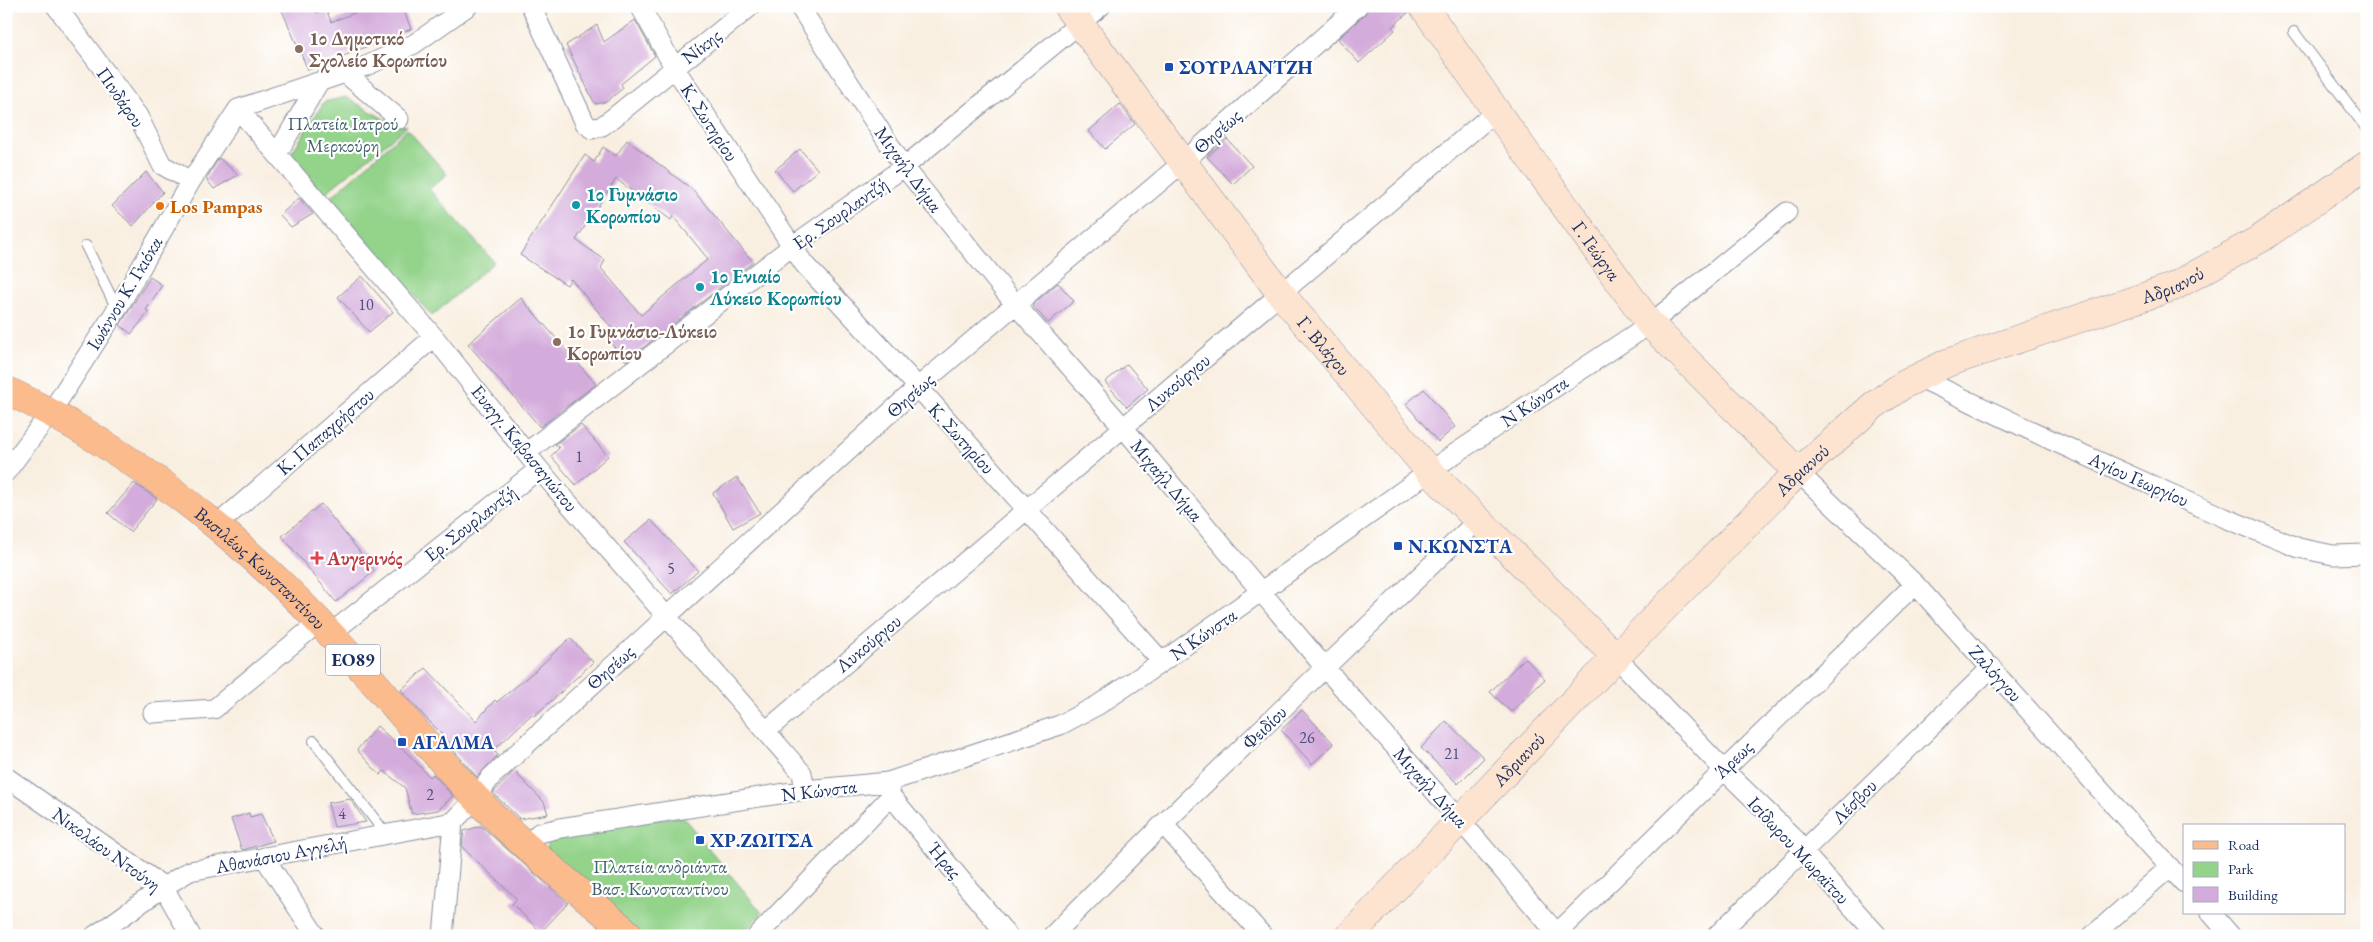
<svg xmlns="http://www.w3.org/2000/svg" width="2373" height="942" viewBox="0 0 2373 942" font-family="'EB Garamond',serif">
	<rect width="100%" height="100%" fill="#fff"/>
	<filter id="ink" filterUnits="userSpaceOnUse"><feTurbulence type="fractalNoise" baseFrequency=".02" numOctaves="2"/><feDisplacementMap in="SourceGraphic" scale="10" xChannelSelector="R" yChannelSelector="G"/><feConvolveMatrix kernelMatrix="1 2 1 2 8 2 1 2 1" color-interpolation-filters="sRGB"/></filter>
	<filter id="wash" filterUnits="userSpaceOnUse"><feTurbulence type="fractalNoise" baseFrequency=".0096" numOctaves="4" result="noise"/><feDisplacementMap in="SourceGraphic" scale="20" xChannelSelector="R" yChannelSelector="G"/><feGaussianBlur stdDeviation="1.12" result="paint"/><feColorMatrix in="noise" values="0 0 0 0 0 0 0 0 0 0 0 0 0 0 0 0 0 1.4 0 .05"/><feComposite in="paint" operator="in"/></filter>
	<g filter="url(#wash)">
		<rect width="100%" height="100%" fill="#f9efe1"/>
		<path fill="#93d38a" stroke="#578174" d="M346 97 394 125 407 126 323 195 289 157 324 102Z
			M407 129 447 174 429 189 494 262 432 316 329 199Z
			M682 816 762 913 740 936H641L548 855 546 842 558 834Z"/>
		<g id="blocks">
			<path fill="#d4acdc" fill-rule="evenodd" d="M280 6H313L316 13 326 9 331 22 362 10 361 6H402L411 29 308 70Z
				M1369 6H1408L1409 12 1392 27 1395 30 1359 63 1338 39 1365 14Z
				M635 20 655 56 621 84 623 88 606 102 595 104 566 45 597 25 604 42Z
				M1120 104 1135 124 1105 149 1089 131Z
				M1227 139 1252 166 1233 184 1207 157Z
				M627 140 693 190 753 262 626 361 608 340 616 333 571 279 567 285 520 255 585 155 594 162 603 147 616 156ZM616 179 671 220 673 216 708 259 641 315 601 268 605 260 576 240Z
				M800 149 818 170 793 191 775 170Z
				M219 158 238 175 214 189 206 179Z
				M146 172 163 192 133 226 112 206Z
				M299 198 313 214 291 227 280 215Z
				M362 276 393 312 369 332 338 297Z
				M150 277 162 285 146 310 149 312 131 334 120 325Z
				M1058 283 1074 301 1048 323 1032 305Z
				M521 298 596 384 540 427 468 344Z
				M1127 364 1148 389 1127 407 1105 382Z
				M1424 389 1455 427 1438 442 1406 404Z
				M581 425 608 456 576 485 551 456 559 448 555 444Z
				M737 477 760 513 733 528 713 493Z
				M134 483 157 499 130 532 108 513Z
				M321 504 375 571 336 602 282 536Z
				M651 520 698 571 672 594 624 542Z
				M570 638 593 662 560 693 534 716 532 714 495 749 494 751 498 755 477 777 448 744 450 742 425 717 401 690 426 668 476 721 495 700 497 702 537 669Z
				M1525 658 1545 679 1511 712 1490 692Z
				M1302 710 1334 744 1312 764 1281 730Z
				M1446 721 1484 758 1458 784 1421 748Z
				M377 726 408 754 430 777 433 774 453 796 438 810 412 814 405 788 384 771 380 775 357 750Z
				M514 771 544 802 548 814 520 819 493 793Z
				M350 799 366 822 334 827 328 803Z
				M249 813 250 817 261 814 274 841 242 850 231 819Z
				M481 826 568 903 541 932 512 904 517 899 462 847 464 831Z"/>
		</g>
	</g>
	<g filter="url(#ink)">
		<use href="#blocks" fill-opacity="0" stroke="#8a8fa0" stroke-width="1"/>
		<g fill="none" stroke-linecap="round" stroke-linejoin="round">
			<g stroke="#8a8fa0" stroke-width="12">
				<path id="lane" d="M2294 32 2367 129
					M86 246 117 309
					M314 741 386 834"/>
			</g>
			<g stroke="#8a8fa0" stroke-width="21">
				<path id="street" d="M56 6 138 116 162 165 191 181
					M531 6 585 123 592 129 602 126 613 118 751 6
					M640 6 674 67 804 264 918 387 1162 662
					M799 6 904 167 1015 304 1123 427 1326 669 1460 820 1559 936
					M345 73 399 119
					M238 109 434 337 539 469 802 773 805 790
					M277 154 319 82
					M1918 377 2051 440 2225 518 2299 548 2333 555 2367 554
					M527 452 791 247 904 167 1101 6
					M6 472 51 412 117 309 191 181 238 109 366 66 414 44 468 6
					M1798 472 1915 584 2184 883
					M217 525 434 337
					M330 634 539 469
					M1616 657 1723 769 1795 839 1803 852 1878 936
					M153 713 214 709 319 622
					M767 730 1496 111
					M6 777 163 886 191 936
					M888 782 891 796 1008 936
					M1163 824 1263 936
					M526 845 539 833 560 828 805 790 888 782 1060 725 1098 705 1162 662 1450 457 1650 324 1787 212
					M264 857 316 936
					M2211 913 2231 936
					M94 936C126 915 156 890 190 871L453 822 476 798 491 777 918 387 1182 163 1358 6
					M443 936 453 822
					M757 936 891 796
					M1052 936 1163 824 1478 520
					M1554 936 1915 584
					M1716 936 1992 667
					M2092 936 2170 867"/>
			</g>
			<g stroke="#8a8fa0" stroke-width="29">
				<g id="secondary">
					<path id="s1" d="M1067 6 1281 294 1430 472 1616 657"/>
					<path id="s2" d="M1423 6 1496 111 1650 324 1798 472"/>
					<path id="s3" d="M1349 936 1616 657 1798 472 1874 405 1903 385 1947 363 2173 287 2260 239 2367 165"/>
				</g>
			</g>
			<g stroke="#8a8fa0" stroke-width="29">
				<g id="primary">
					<path id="s4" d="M6 390C125 447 230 528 321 624 374 679 421 740 474 796 522 847 579 890 631 936"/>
				</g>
			</g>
			<use href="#lane" stroke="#fff" stroke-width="10"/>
			<use href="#street" stroke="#fff" stroke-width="19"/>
			<use href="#secondary" stroke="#fde4d1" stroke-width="28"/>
			<use href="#primary" stroke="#fbbb8d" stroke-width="28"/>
		</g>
	</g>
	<g fill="#8d6e63" stroke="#fff" stroke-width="2">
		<circle cx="299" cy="49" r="5"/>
		<circle cx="557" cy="342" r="5"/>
	</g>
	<g fill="#1a4fb4" stroke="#fff" stroke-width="2">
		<rect x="1164" y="62" width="10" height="10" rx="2.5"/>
		<rect x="1393" y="541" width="10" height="10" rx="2.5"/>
		<rect x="397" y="737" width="10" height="10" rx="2.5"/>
		<rect x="695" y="835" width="10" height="10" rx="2.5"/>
	</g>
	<g fill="#0f9aa8" stroke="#fff" stroke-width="2">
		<circle cx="576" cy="205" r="5"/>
		<circle cx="700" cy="287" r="5"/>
	</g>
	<circle fill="#e8710a" stroke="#fff" stroke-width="2" cx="160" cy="206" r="5"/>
	<path fill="#e0444e" stroke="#fff" stroke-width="2" d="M314.5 550.5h5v5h5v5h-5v5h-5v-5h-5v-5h5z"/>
	<g text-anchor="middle" stroke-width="4.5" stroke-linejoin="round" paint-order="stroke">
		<g font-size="16" fill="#494e7e">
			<text x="366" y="310">10</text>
			<text x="579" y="462">1</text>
			<text x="671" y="574">5</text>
			<text x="1307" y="743">26</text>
			<text x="1452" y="759">21</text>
			<text x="430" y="800">2</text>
			<text x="342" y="819">4</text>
		</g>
		<rect fill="#fff" stroke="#5f6d8e" stroke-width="1" x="325.5" y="644.5" width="55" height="31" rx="4"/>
		<g font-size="18" font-weight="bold" fill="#1b2f5e">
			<text x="353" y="666">ΕΟ89</text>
		</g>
		<g font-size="19" font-weight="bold" fill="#785e54" stroke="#fff" text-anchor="start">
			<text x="309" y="45">1ο Δημοτικό<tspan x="309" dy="22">Σχολείο Κορωπίου</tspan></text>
			<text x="567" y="338">1ο Γυμνάσιο-Λύκειο<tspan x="567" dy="22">Κορωπίου</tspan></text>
		</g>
		<g font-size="19" fill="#1b2f5e" stroke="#fff">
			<text transform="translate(701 46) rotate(-38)" y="7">Νίκης</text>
			<text transform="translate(121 97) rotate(55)" y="7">Πινδάρου</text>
			<text transform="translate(710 122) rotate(57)" y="7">Κ. Σωτηρίου</text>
			<text transform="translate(1217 131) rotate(-42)" y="7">Θησέως</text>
			<text transform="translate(909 169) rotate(54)" y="7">Μιχαήλ Δήμα</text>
			<text transform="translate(840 213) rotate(-35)" y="7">Ερ. Σουρλαντζή</text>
			<text dy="7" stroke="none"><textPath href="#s2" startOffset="300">Γ. Γεώργα</textPath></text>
			<text dy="7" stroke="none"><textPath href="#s3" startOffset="1070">Αδριανού</textPath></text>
			<text transform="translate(124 293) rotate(-59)" y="7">Ιωάννου Κ. Γκιόκα</text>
			<text dy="7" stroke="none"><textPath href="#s1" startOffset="426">Γ. Βλάχου</textPath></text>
			<text transform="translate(1177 382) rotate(-40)" y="7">Λυκούργου</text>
			<text transform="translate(910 395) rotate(-42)" y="7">Θησέως</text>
			<text transform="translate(1534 401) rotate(-34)" y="7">Ν Κώνστα</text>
			<text transform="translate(325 431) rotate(-41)" y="7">Κ. Παπαχρήστου</text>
			<text transform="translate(962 438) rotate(48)" y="7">Κ. Σωτηρίου</text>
			<text transform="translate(525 448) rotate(51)" y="7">Ευαγγ. Καβασαγιώτου</text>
			<text dy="7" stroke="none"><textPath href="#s3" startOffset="650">Αδριανού</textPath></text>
			<text transform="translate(2139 479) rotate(24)" y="7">Αγίου Γεωργίου</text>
			<text transform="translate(1167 480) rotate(50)" y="7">Μιχαήλ Δήμα</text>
			<text transform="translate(470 523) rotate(-38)" y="7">Ερ. Σουρλαντζή</text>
			<text dy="7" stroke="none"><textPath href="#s4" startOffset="312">Βασιλέως Κωνσταντίνου</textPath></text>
			<text transform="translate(1203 634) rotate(-35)" y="7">Ν Κώνστα</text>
			<text transform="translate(868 643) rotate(-40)" y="7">Λυκούργου</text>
			<text transform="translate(610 667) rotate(-42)" y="7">Θησέως</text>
			<text transform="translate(1996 673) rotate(48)" y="7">Ζαλόγγου</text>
			<text transform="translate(1264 727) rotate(-44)" y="7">Φειδίου</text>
			<text dy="7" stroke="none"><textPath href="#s3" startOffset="245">Αδριανού</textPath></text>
			<text transform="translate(1733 759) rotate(-44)" y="7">Άρεως</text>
			<text transform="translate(1431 787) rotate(48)" y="7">Μιχαήλ Δήμα</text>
			<text transform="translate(819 790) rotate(-7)" y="7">Ν Κώνστα</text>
			<text transform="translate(1854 801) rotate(-45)" y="7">Λέσβου</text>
			<text transform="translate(107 849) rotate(36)" y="7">Νικολάου Ντούνη</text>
			<text transform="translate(1799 850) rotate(47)" y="7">Ισίδωρου Μωραϊτου</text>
			<text transform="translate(281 854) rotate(-11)" y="7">Αθανάσιου Αγγελή</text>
			<text transform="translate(945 860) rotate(50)" y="7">Ήρας</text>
		</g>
		<g font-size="19" font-weight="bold" fill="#164399" stroke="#fff" text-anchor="start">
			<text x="1179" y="74">ΣΟΥΡΛΑΝΤΖΗ</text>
			<text x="1408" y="553">Ν.ΚΩΝΣΤΑ</text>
			<text x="412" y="749">ΑΓΑΛΜΑ</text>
			<text x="710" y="847">ΧΡ.ΖΩΙΤΣΑ</text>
		</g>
		<g font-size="19" fill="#3f606b" stroke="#fff">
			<text x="343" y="130">Πλατεία Ιατρού<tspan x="343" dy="22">Μερκούρη</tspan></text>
			<text x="660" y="873">Πλατεία ανδριάντα<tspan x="660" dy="22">Βασ. Κωνσταντίνου</tspan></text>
		</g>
		<g font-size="19" font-weight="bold" fill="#0d838f" stroke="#fff" text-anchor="start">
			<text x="586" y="201">1ο Γυμνάσιο<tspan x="586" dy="22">Κορωπίου</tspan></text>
			<text x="710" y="283">1ο Ενιαίο<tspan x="710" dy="22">Λύκειο Κορωπίου</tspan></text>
		</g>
		<g font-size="19" font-weight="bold" fill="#c56008" stroke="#fff" text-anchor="start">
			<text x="170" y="213">Los Pampas</text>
		</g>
		<g font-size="19" font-weight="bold" fill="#be3a42" stroke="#fff" text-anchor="start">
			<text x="327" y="565">Αυγερινός</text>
		</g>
	</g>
	<rect width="2373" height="942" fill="none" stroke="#fff" stroke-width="25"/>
	<rect x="2183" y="824" width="162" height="90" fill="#ffffff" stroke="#a4acbf"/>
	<rect x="2193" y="841" width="25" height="8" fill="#fbbb8d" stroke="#a4acbf"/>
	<text x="2228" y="850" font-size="15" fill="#1b2f5e">Road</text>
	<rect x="2193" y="862" width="25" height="15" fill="#93d38a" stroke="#a4acbf"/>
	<text x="2228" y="874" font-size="15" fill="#1b2f5e">Park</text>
	<rect x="2193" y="887" width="25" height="15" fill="#d4acdc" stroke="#a4acbf"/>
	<text x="2228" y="900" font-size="15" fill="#1b2f5e">Building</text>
</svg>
